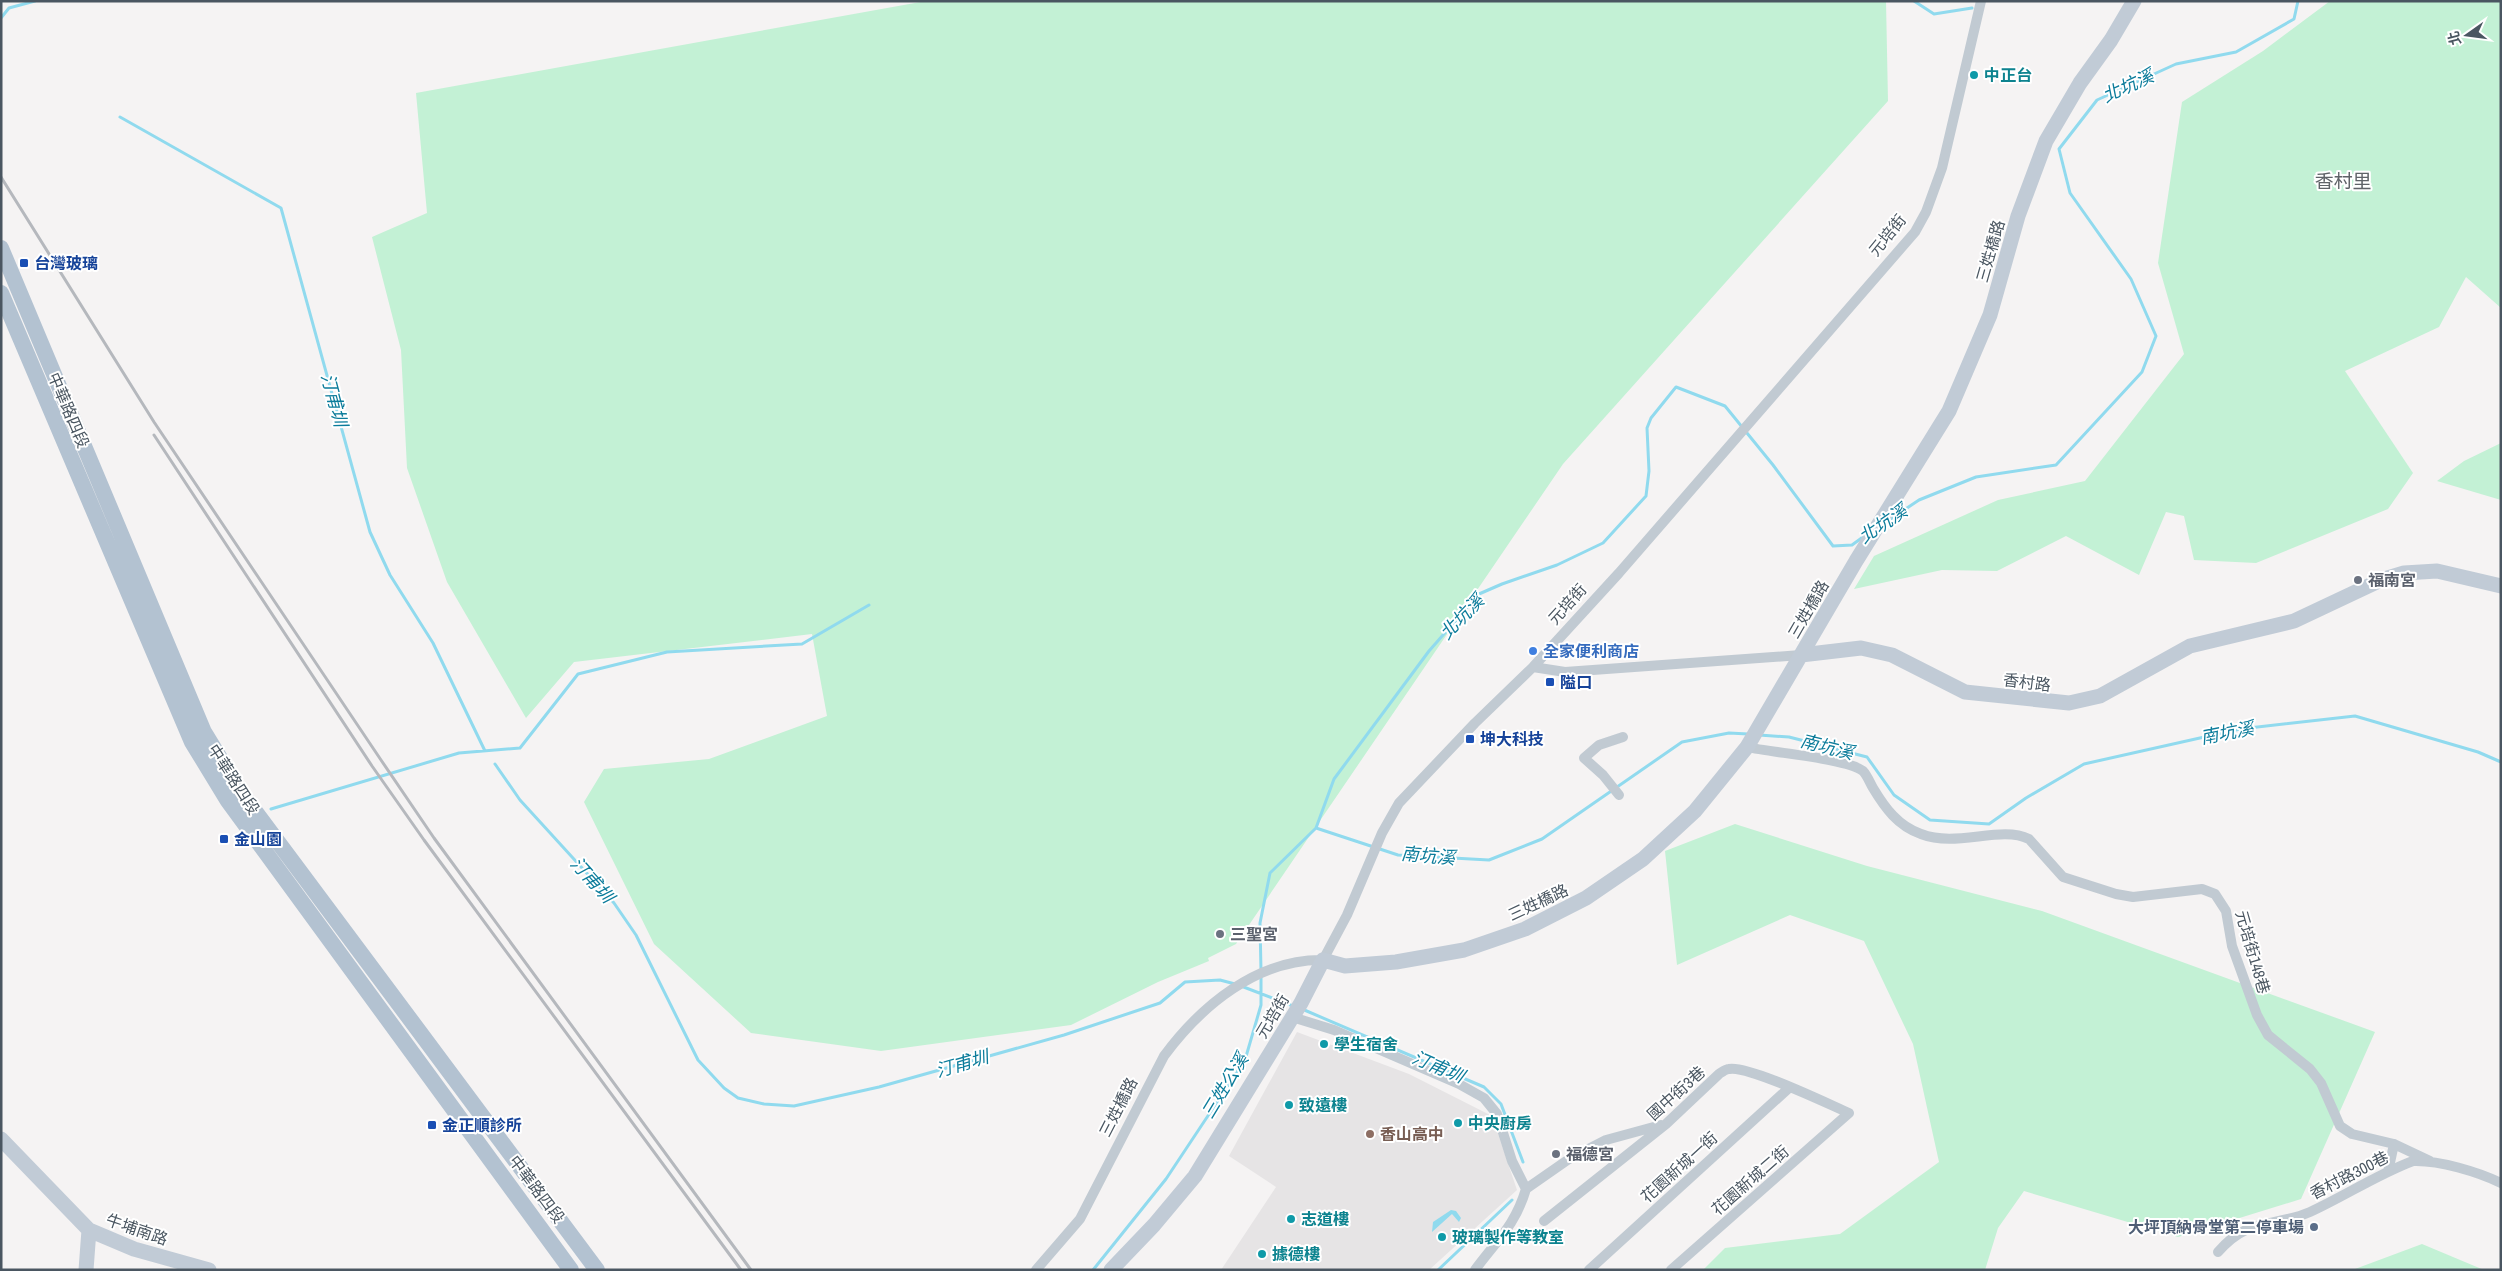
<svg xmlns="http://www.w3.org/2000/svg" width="2502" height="1271" viewBox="0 0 2502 1271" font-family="'Archivo Narrow','Noto Sans TC',sans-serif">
	<rect width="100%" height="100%" fill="#f5f3f3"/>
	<path fill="#e6e4e5" d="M1297 1032 1409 1074 1492 1116 1517 1190 1429 1270H1221L1276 1187 1229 1156Z"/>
	<path fill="#c3f1d5" d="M926 1H1886L1888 101 1563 464 1236 944 1208 958 1209 961 1158 982 1071 1025 881 1051 751 1033 654 944 584 802 604 769 709 759 827 716 812 634 574 662 526 718 447 582 407 468 401 350 372 237 427 213 416 93Z
		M2330 1H2501V308L2466 277 2439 327 2345 371 2413 473 2388 509 2256 563 2194 560 2184 516 2166 512 2139 575 2066 536 1997 571 1942 570 1854 589 1874 556 1998 500 2085 481 2184 354 2158 263 2182 102 2263 51Z
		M2501 443V500L2437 481 2464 461Z
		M1735 824 1867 866 2042 911 2375 1032 2301 1199 2178 1237 2024 1191 1998 1228 1985 1270H1703L1725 1248 1840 1234 1939 1162 1913 1044 1864 941 1790 915 1677 965 1665 851Z
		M2422 1244 2484 1270H2355V1269Z"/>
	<path fill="#90daee" d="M1451 1210 1456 1211 1461 1218 1459 1222 1452 1214 1432 1232 1433 1222Z"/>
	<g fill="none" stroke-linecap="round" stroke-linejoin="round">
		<path stroke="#90daee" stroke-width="3" d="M1914 1 1934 14 1972 8
			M1 18 9 8 35 1
			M120 117 281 208 370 532 390 575 433 643 485 751
			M1889 520 1919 500 1976 477 2056 465 2142 372 2156 336 2131 279 2070 193 2059 149 2097 100 2176 64 2236 52 2294 19 2298 1
			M1759 735 1789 737 1867 757 1894 795 1930 820 1989 824 2026 798 2084 764 2240 729 2355 716 2478 752 2501 762
			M495 764 520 800 614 903 636 935 698 1060 724 1088 738 1098 764 1104 794 1106 879 1087 1064 1035 1160 1003 1185 982 1220 980 1235 984
			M271 809 459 753 520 748 578 674 667 652 802 644 869 605
			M1316 828 1398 855 1489 860 1542 839 1682 742 1729 733 1748 734
			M1261 971 1260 923 1270 873 1316 828 1334 779 1429 651 1479 594 1502 584 1557 565 1603 543 1646 496 1649 471 1647 428 1651 418 1676 387 1725 406 1773 465 1833 546 1852 545 1863 537
			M1241 986 1293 1006
			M1302 1009 1484 1087 1501 1104 1523 1162
			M1093 1270 1166 1179 1245 1060 1261 1005V977
			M1438 1270 1512 1200"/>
		<path stroke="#c1cad2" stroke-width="10" d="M1533 667 1565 672 1801 655
			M1747 747C1772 753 1846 758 1863 771 1867 775 1870 783 1873 788 1885 808 1898 826 1921 834 1957 848 2000 825 2029 839L2063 877 2116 894 2133 897 2202 889 2215 894 2226 911 2232 946 2257 1015 2268 1035 2310 1069 2321 1083 2340 1126 2352 1134 2394 1144 2430 1161
			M1619 795 1603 775 1584 758 1599 745 1623 737
			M1292 1017 1334 1030 1459 1084 1484 1098 1497 1114 1512 1161 1526 1189C1515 1226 1497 1240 1475 1270
			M2388 1172 2394 1144
			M1526 1189 1569 1159 1606 1140 1661 1125
			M1544 1221 1666 1124 1719 1074C1722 1072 1726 1069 1729 1069 1748 1065 1828 1104 1849 1113L1671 1270
			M2218 1252C2249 1216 2273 1228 2310 1212 2345 1196 2378 1174 2413 1161 2439 1160 2478 1172 2501 1183
			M1036 1270 1080 1219 1164 1056C1201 1006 1257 959 1323 960L1347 915 1382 833 1399 803 1475 723 1533 667 1619 573 1915 232 1926 212 1942 168 1981 1
			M1589 1270 1790 1087"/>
		<path stroke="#c1cbd6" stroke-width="15" d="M1801 655 1861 648 1892 655 1965 692 2069 703 2100 696 2190 646 2294 621 2381 580 2404 573 2437 571 2501 586
			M1 1139 89 1230 134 1249 209 1270
			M86 1270 89 1230
			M1111 1270 1154 1225 1195 1176 1301 1003 1323 960 1345 966 1396 962 1464 950 1525 929 1586 898 1643 859 1695 811 1747 747 1856 561 1949 411 1990 315 2018 216 2046 141 2080 83 2111 40 2134 1"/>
		<path stroke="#b3c2d1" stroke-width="16" d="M1 248 204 732 240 791 597 1270
			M1 293 192 742 228 801 571 1270"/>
		<path stroke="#b5b8bd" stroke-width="3" d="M1 177 154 422 381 760 434 838 751 1270
			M154 435 372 766 424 840 741 1270"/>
	</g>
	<g fill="#0f9aa8" stroke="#fff" stroke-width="2">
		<circle cx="1974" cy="75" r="5"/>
		<circle cx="1324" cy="1044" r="5"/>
		<circle cx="1289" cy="1105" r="5"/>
		<circle cx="1458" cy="1123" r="5"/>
		<circle cx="1291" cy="1219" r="5"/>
		<circle cx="1442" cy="1237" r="5"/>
		<circle cx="1262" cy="1254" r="5"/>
	</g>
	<g fill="#1a4fb4" stroke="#fff" stroke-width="2">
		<rect x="19" y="258" width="10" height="10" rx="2.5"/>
		<rect x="1545" y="677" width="10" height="10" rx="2.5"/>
		<rect x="1465" y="734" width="10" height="10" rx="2.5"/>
		<rect x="219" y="834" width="10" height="10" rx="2.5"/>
		<rect x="427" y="1120" width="10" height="10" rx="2.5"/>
	</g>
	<g fill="#6b7280" stroke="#fff" stroke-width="2">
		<circle cx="2358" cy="580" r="5"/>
		<circle cx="1220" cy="934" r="5"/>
		<circle cx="1556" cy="1154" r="5"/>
	</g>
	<circle fill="#3f7fe0" stroke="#fff" stroke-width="2" cx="1533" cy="651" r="5"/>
	<circle fill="#8d6e63" stroke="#fff" stroke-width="2" cx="1370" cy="1134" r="5"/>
	<circle fill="#5c6f8a" stroke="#fff" stroke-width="2" cx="2314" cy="1227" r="5"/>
	<g text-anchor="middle" stroke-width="4" stroke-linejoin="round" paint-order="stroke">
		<g font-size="16" font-weight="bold" fill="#0d838f" stroke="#fff" text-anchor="start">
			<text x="1984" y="81">中正台</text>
			<text x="1334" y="1050">學生宿舍</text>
			<text x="1299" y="1111">致遠樓</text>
			<text x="1468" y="1129">中央廚房</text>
			<text x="1301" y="1225">志道樓</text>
			<text x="1452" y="1243">玻璃製作等教室</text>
			<text x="1272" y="1260">據德樓</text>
		</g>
		<g font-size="16" fill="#4a5661" stroke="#fff">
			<text transform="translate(1887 235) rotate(-51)" y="6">元培街</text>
			<text transform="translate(1990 251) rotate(-74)" y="6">三姓橋路</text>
			<text transform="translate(69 410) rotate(67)" y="6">中華路四段</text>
			<text transform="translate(1567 604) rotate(-48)" y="6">元培街</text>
			<text transform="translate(1808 609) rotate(-60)" y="6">三姓橋路</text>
			<text transform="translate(2027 682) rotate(7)" y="6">香村路</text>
			<text transform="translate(234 779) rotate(57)" y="6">中華路四段</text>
			<text transform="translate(1538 902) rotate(-25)" y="6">三姓橋路</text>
			<text transform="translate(2253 952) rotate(74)" y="6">元培街148巷</text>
			<text transform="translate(1272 1016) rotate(-59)" y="6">元培街</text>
			<text transform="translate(1676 1093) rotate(-42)" y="6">國中街3巷</text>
			<text transform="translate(1118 1107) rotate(-63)" y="6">三姓橋路</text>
			<text transform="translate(1679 1167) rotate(-42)" y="6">花園新城一街</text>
			<text transform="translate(2349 1175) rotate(-27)" y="6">香村路300巷</text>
			<text transform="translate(1750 1180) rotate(-41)" y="6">花園新城二街</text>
			<text transform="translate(537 1189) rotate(53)" y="6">中華路四段</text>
			<text transform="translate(137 1229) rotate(19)" y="6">牛埔南路</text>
		</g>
		<g font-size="16" font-weight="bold" fill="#164399" stroke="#fff" text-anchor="start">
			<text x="34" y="269">台灣玻璃</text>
			<text x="1560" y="688">隘口</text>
			<text x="1480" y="745">坤大科技</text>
			<text x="234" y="845">金山園</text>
			<text x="442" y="1131">金正順診所</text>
		</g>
		<g font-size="16" font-weight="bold" fill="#5b616d" stroke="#fff" text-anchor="start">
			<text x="2368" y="586">福南宮</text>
			<text x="1230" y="940">三聖宮</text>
			<text x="1566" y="1160">福德宮</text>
		</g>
		<g font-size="16" font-weight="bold" fill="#366cbe" stroke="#fff" text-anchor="start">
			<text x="1543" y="657">全家便利商店</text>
		</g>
		<g font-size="16" font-weight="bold" fill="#785e54" stroke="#fff" text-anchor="start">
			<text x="1380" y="1140">香山高中</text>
		</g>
		<g font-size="16" font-weight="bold" fill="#4e5e75" stroke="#fff" text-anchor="end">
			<text x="2304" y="1233">大坪頂納骨堂第二停車場</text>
		</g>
		<g font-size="18" font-style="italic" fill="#0c7c9b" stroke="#fff">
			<text transform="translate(2128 86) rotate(-25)" y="6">北坑溪</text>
			<text transform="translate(334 400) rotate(75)" y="6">汀甫圳</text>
			<text transform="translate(1883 524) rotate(-34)" y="6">北坑溪</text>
			<text transform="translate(1462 617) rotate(-46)" y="6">北坑溪</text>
			<text transform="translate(2227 733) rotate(-11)" y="6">南坑溪</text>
			<text transform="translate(1827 747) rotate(14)" y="6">南坑溪</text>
			<text transform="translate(1428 856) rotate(5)" y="6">南坑溪</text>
			<text transform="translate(592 880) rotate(48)" y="6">汀甫圳</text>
			<text transform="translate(962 1064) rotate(-16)" y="6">汀甫圳</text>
			<text transform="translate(1438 1067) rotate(23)" y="6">汀甫圳</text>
			<text transform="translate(1225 1086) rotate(-59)" y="6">三姓公溪</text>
		</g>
		<g font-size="19" fill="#5f6368" stroke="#fff">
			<text x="2343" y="188">香村里</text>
		</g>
	</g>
	<rect width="2502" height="1271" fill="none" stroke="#4a5661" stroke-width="5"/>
	<g transform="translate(2467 35) rotate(256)" stroke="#ffffff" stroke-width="4" paint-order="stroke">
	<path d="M0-4L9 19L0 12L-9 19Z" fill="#4a5661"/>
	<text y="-8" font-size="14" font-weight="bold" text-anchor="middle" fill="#4a5661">北</text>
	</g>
</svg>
